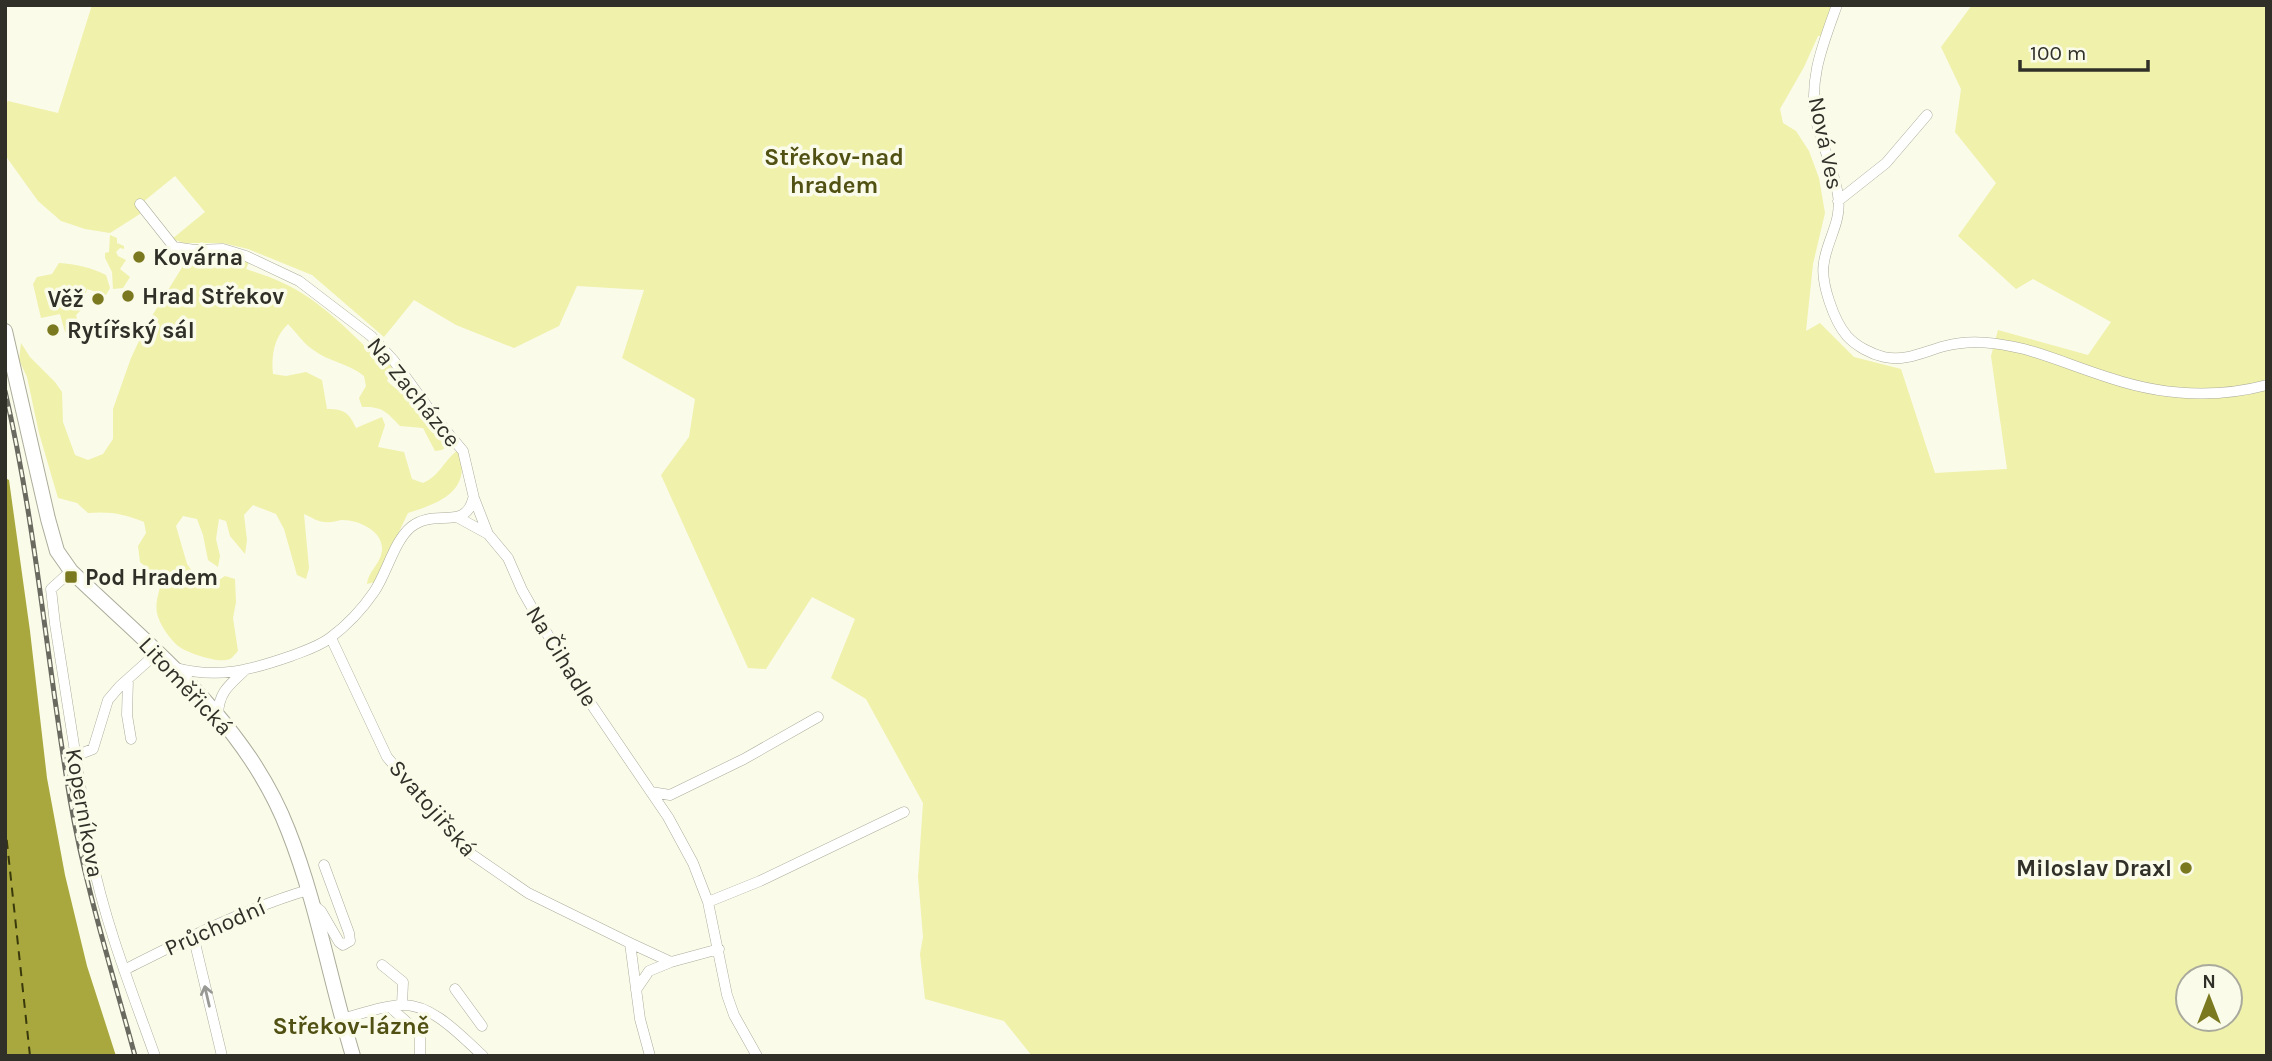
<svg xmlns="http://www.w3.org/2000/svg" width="2272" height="1061" viewBox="0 0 2272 1061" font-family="Karla,sans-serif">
	<rect width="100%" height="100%" fill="#fafbe9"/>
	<path fill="#f0f1ab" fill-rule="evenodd" d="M92 5H1837L1826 36H1818L1804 67 1780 109 1783 123 1796 131 1809 151 1819 178 1825 213 1813 264 1806 331 1820 323 1854 357 1901 369 1935 473 2007 469 1991 356 1998 330 2088 355 2111 322 2033 279 2016 289 1958 236 1996 183 1955 132 1961 89 1941 47 1972 5H2267V1056H1032L1004 1021 925 999 920 954 923 937 918 877 923 803 866 699 831 678 855 619 812 597 766 669 748 668 661 475 689 437 695 399 622 358 644 290 577 286 559 326 514 348 456 325 414 300 384 337 312 275 248 249 223 243H184L172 239 205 212 175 176 143 202 140 214 110 233 85 229 61 221 38 201 5 155V105L8 101 58 113ZM2188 977H2230V1019H2188Z
		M110 235 117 238V243L124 246V249L120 248 116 252 118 256 126 260 120 269 130 277 123 288 113 289 112 272 105 258V253L109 252Z
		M191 253H225L249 262 246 269C258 273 271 277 283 283 319 299 350 332 378 359L383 353 392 368 387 381 395 388 407 392 451 443 442 450 435 451 423 428 400 426C387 412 382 406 362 407L359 398 366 386 364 376C349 363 328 362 312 349 303 343 296 332 288 324 274 337 271 356 273 374L286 376 306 372 322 380 327 409C345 409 349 413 356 428L382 417 385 425 378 447 404 452 412 479 423 483C440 476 444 460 458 450 473 490 441 503 408 513L375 582 367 584C368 572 378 566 381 555 388 533 359 519 341 520 336 521 330 523 325 522 318 522 311 517 304 514L309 568 306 579 297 575 284 529 276 514 253 505 244 515 247 540 245 554 230 536 226 521 219 519 216 539 220 556 218 567 208 560 203 535 197 519 183 516 176 526 187 564 200 582 217 581 225 576 235 579 236 602 233 618 238 651C237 652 232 658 230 659 219 664 187 653 178 646 170 639 159 624 157 613 155 603 159 591 162 581L140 562 138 546 146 533 144 522C125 514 110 511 88 513L77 503 58 498 39 433 27 377 19 360 21 343 30 357 55 382 62 392 63 422 75 455 88 460 103 454 113 439V409L131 358 147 324Z
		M59 263C76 264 90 267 106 275L110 288 106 295 87 289 81 310 76 315 77 319 72 332H65L60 314 41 318 33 284 37 277 52 274Z"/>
	<path fill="#a9a83e" d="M5 478 9 480 30 631 47 778 65 875 87 966 116 1056H5Z"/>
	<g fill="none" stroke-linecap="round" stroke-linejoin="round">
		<path stroke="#3a390c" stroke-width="2" stroke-dasharray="9 7" stroke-linecap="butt" d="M5 824 30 1056"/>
		<g stroke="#acac9b" stroke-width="11">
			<path id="street" d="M1837 5C1823 44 1807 82 1817 124 1823 147 1834 171 1838 195 1842 222 1828 237 1824 262 1820 282 1834 321 1847 336 1856 346 1871 354 1884 357 1906 362 1925 351 1945 346 1972 339 1998 343 2024 349 2053 357 2081 369 2110 378 2161 395 2214 399 2267 385
				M1838 201 1886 163 1927 115
				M140 204 174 247 195 250 223 249 246 256 299 281 371 336 394 361 437 420 463 451 474 498 488 534 508 558 522 590 543 627 585 695 668 817 693 863 708 902 727 995 734 1015 757 1056
				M457 517 488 534
				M71 571 51 589 55 624 91 854C105 923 131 989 155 1056
				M331 638 387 757 467 851 528 893 630 943 640 1019 650 1056
				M176 668C219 679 251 670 291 656 304 651 318 647 330 638 346 626 363 608 374 592 387 573 394 541 411 527 434 508 465 531 473 499
				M128 679 127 715 131 739
				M218 714C219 693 228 686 243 672
				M75 756 93 749 108 700 120 686 158 652
				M651 792 670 795 744 759 818 717
				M708 902 760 881 904 812
				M312 904 321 911 339 942 343 945 350 941 349 933 324 865
				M193 935 222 1056
				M630 943 671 962
				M382 965 403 982 402 1005
				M124 970C184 940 244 909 308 890
				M455 989 482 1026
				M636 990 649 971 671 962 719 949
				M390 1007 420 1034V1056
				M342 1019C361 1014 381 1006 401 1005 432 1003 462 1037 483 1056"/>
		</g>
		<g stroke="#acac9b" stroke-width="16">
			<path id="secondary" d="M5 331 48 519 57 551 71 571C152 649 246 721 288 830 317 903 330 981 353 1056"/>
		</g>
		<use href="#street" stroke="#fff" stroke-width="10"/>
		<use href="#secondary" stroke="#fff" stroke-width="14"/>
		<g stroke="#6a6a60" stroke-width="5">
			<path id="rail" d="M5 391C36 525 47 663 70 799 85 886 112 971 135 1056"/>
		</g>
		<use href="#rail" stroke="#fafbe9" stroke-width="2.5" stroke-dasharray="8" stroke-linecap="butt"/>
	</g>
	<defs><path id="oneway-shaft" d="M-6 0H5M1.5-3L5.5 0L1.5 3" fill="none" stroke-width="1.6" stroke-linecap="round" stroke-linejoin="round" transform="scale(1.75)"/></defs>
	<use stroke="#989894" href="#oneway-shaft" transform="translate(207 996) rotate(-103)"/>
	<g fill="#7b7920" stroke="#fafbe9" stroke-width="2.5">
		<circle cx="139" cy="257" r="7"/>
		<circle cx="128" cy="296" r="7"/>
		<circle cx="98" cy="299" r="7"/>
		<circle cx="53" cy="330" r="7"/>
		<rect x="64" y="570" width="14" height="14" rx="3.5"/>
		<circle cx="2186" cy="868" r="7"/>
	</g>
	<g text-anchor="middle" stroke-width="7" stroke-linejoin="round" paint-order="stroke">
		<g font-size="23" fill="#303029" stroke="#fafbe9">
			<text transform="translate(1826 143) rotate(78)" y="8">Nová Ves</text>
			<text transform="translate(414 392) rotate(51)" y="8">Na Zacházce</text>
			<text transform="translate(562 656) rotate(58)" y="8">Na Čihadle</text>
			<text transform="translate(186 686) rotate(47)" y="8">Litoměřická</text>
			<text transform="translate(433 808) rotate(49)" y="8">Svatojiřská</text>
			<text transform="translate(85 813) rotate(80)" y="8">Koperníkova</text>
			<text transform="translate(215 927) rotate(-24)" y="8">Průchodní</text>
		</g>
		<g font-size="23" font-weight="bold" fill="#303029" stroke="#fafbe9" text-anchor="start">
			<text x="153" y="265">Kovárna</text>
			<text x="142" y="304">Hrad Střekov</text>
			<text x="84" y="307" text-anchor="end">Věž</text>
			<text x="67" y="338">Rytířský sál</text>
			<text x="85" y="585">Pod Hradem</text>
			<text x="2172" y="876" text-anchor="end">Miloslav Draxl</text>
		</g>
		<g font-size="24" font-weight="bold" fill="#515114" stroke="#fafbe9">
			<text x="834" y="165">Střekov-nad<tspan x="834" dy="28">hradem</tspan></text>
			<text x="351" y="1034">Střekov-lázně</text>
		</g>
	</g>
	<rect width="2272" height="1061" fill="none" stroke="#303029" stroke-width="14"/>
	<g transform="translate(2209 998)"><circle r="33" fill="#fafbe9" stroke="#a9aa9c" stroke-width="2"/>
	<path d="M0-5L12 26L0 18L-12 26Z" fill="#7b7920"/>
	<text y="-10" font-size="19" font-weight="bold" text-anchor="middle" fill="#303029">N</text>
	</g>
	<path d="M2020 60v10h128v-10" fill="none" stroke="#303029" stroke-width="3.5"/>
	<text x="2030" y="60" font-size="21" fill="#303029" stroke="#fafbe9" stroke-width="5" paint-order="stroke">100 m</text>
</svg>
